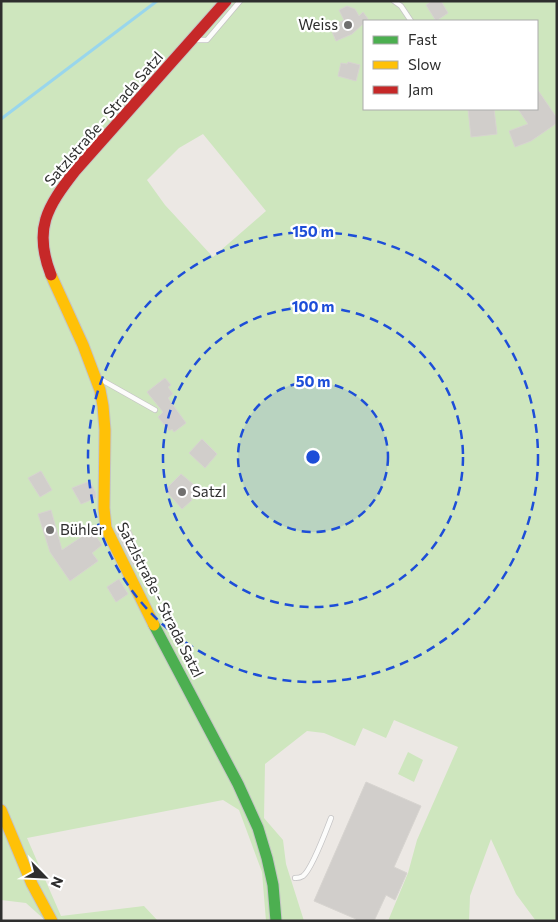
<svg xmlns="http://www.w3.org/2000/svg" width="558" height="922" viewBox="0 0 558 922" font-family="Commissioner,sans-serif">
	<rect width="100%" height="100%" fill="#ece8e4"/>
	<path fill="#cee6be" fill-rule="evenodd" d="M1 1H557V921H536L516 894 491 839 470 896 469 921H388L408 873 417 840 458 747 394 720 386 738 363 728 355 746 324 733 307 731 265 764 264 818 283 840 286 864 304 921H266L262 872 239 810 223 800 27 838 61 916 144 906 158 921H46L26 903 1 900ZM364 21H537V109H364ZM203 134 266 211 213 257 165 205 147 180 179 148Z
		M408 752 423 760 414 782 398 774Z"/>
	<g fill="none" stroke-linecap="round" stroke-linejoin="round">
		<path stroke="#99d6ec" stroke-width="3" d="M1 119 157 1"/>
	</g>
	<path fill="#d1cecb" stroke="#d7d4d0" d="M432 1H441L448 13 436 21 426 5Z
		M347 6 355 9 359 16 363 12 368 19 363 22 364 23 352 34 336 41 330 27 344 20 339 10Z
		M348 62 360 65 356 81 338 76 341 63 347 64Z
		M537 89 557 118V123L531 141 515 147 509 131 528 124 518 109H537Z
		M468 109H494L497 134 471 137Z
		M165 378 171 385 168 387 173 394 168 398 186 423 174 432 172 429 169 431 158 417 163 412 147 392Z
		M202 439 217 454 205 468 189 453Z
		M41 471 52 490 40 497 28 478Z
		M181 474 199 489 191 499 192 500 182 509 165 490Z
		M90 481 96 493V498L81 504 72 488Z
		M51 510 62 550 92 530 102 545 92 553 98 561 70 581 50 552 38 514Z
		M127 523 133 535H131L144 559 133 565 115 529Z
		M119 579 128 594 116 602 107 587Z
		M366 782 421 806 394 867 407 873 395 900 386 895 374 921H355L356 919 314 901Z"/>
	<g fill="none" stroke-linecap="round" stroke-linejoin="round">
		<g stroke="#c5c4c5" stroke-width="6">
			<path id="lane" d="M394 1 401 6 411 21
				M196 40H207L240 1
				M100 379 155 410
				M295 878C298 878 300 878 303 876 312 869 326 831 331 818"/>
		</g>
		<g stroke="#c5c4c5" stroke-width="13">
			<path id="fast" d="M154 625 238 784 258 828 267 858 273 885 276 921"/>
		</g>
		<g stroke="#c5c4c5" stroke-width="13">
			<path id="slow" d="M51 275 83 345 100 390 103 406 105 430 104 508 106 528 154 625
				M1 810 32 884 52 921"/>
		</g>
		<g stroke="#c5c4c5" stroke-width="13">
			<path id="jam" d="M51 275C33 229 47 207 75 171L226 1"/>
		</g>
		<use href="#lane" stroke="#fcfcfb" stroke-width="4.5"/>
		<use href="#fast" stroke="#4caf50" stroke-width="11"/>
		<use href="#slow" stroke="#ffc107" stroke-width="11"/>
		<use href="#jam" stroke="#c62828" stroke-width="11"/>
	</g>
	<circle cx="313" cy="457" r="75" fill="#1d4ed8" fill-opacity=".12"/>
	<g fill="none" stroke="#1d4ed8" stroke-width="2.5" stroke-dasharray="9 6">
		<circle cx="313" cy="457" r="75"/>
		<circle cx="313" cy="457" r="150"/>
		<circle cx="313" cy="457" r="225"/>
	</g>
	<g fill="#706f6e" stroke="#fff" stroke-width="2">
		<circle cx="348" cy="25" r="5"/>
		<circle cx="182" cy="492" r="5"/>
		<circle cx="50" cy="530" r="5"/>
	</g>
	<g text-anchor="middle" stroke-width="4.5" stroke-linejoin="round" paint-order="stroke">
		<g font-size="15" fill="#2e2e2e" stroke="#fff" text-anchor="start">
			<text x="338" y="30" text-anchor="end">Weiss</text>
			<text x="192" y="497">Satzl</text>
			<text x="60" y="535">Bühler</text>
		</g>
		<g font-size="15" fill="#2e2e2e" stroke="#fff">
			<text transform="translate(104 119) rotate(-49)" y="5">Satzlstraße - Strada Satzl</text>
			<text transform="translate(160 600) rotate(63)" y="5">Satzlstraße - Strada Satzl</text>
		</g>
	</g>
	<circle cx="313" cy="457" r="8" fill="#1d4ed8" stroke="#fff" stroke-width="2.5"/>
	<g font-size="15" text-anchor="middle" font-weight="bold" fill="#1d4ed8" stroke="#fff" stroke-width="4.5" stroke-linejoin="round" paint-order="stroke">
		<text x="313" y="237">150 m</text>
		<text x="313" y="312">100 m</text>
		<text x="313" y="387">50 m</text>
	</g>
	<rect width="558" height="922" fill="none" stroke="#2e2e2e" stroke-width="5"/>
	<rect x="363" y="20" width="175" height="90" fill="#ffffff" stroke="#ababab"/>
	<rect x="373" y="36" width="25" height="8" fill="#4caf50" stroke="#ababab"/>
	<text x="408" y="45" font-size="15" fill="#2e2e2e">Fast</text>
	<rect x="373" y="61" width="25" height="8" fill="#ffc107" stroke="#ababab"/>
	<text x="408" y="70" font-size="15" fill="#2e2e2e">Slow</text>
	<rect x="373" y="86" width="25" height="8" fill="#c62828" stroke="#ababab"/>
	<text x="408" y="95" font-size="15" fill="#2e2e2e">Jam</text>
	<g transform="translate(45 877) rotate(114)" stroke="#ffffff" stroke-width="4" paint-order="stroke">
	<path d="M0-4L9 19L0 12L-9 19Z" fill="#2e2e2e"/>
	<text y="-8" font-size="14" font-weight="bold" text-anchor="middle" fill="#2e2e2e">N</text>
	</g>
</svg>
